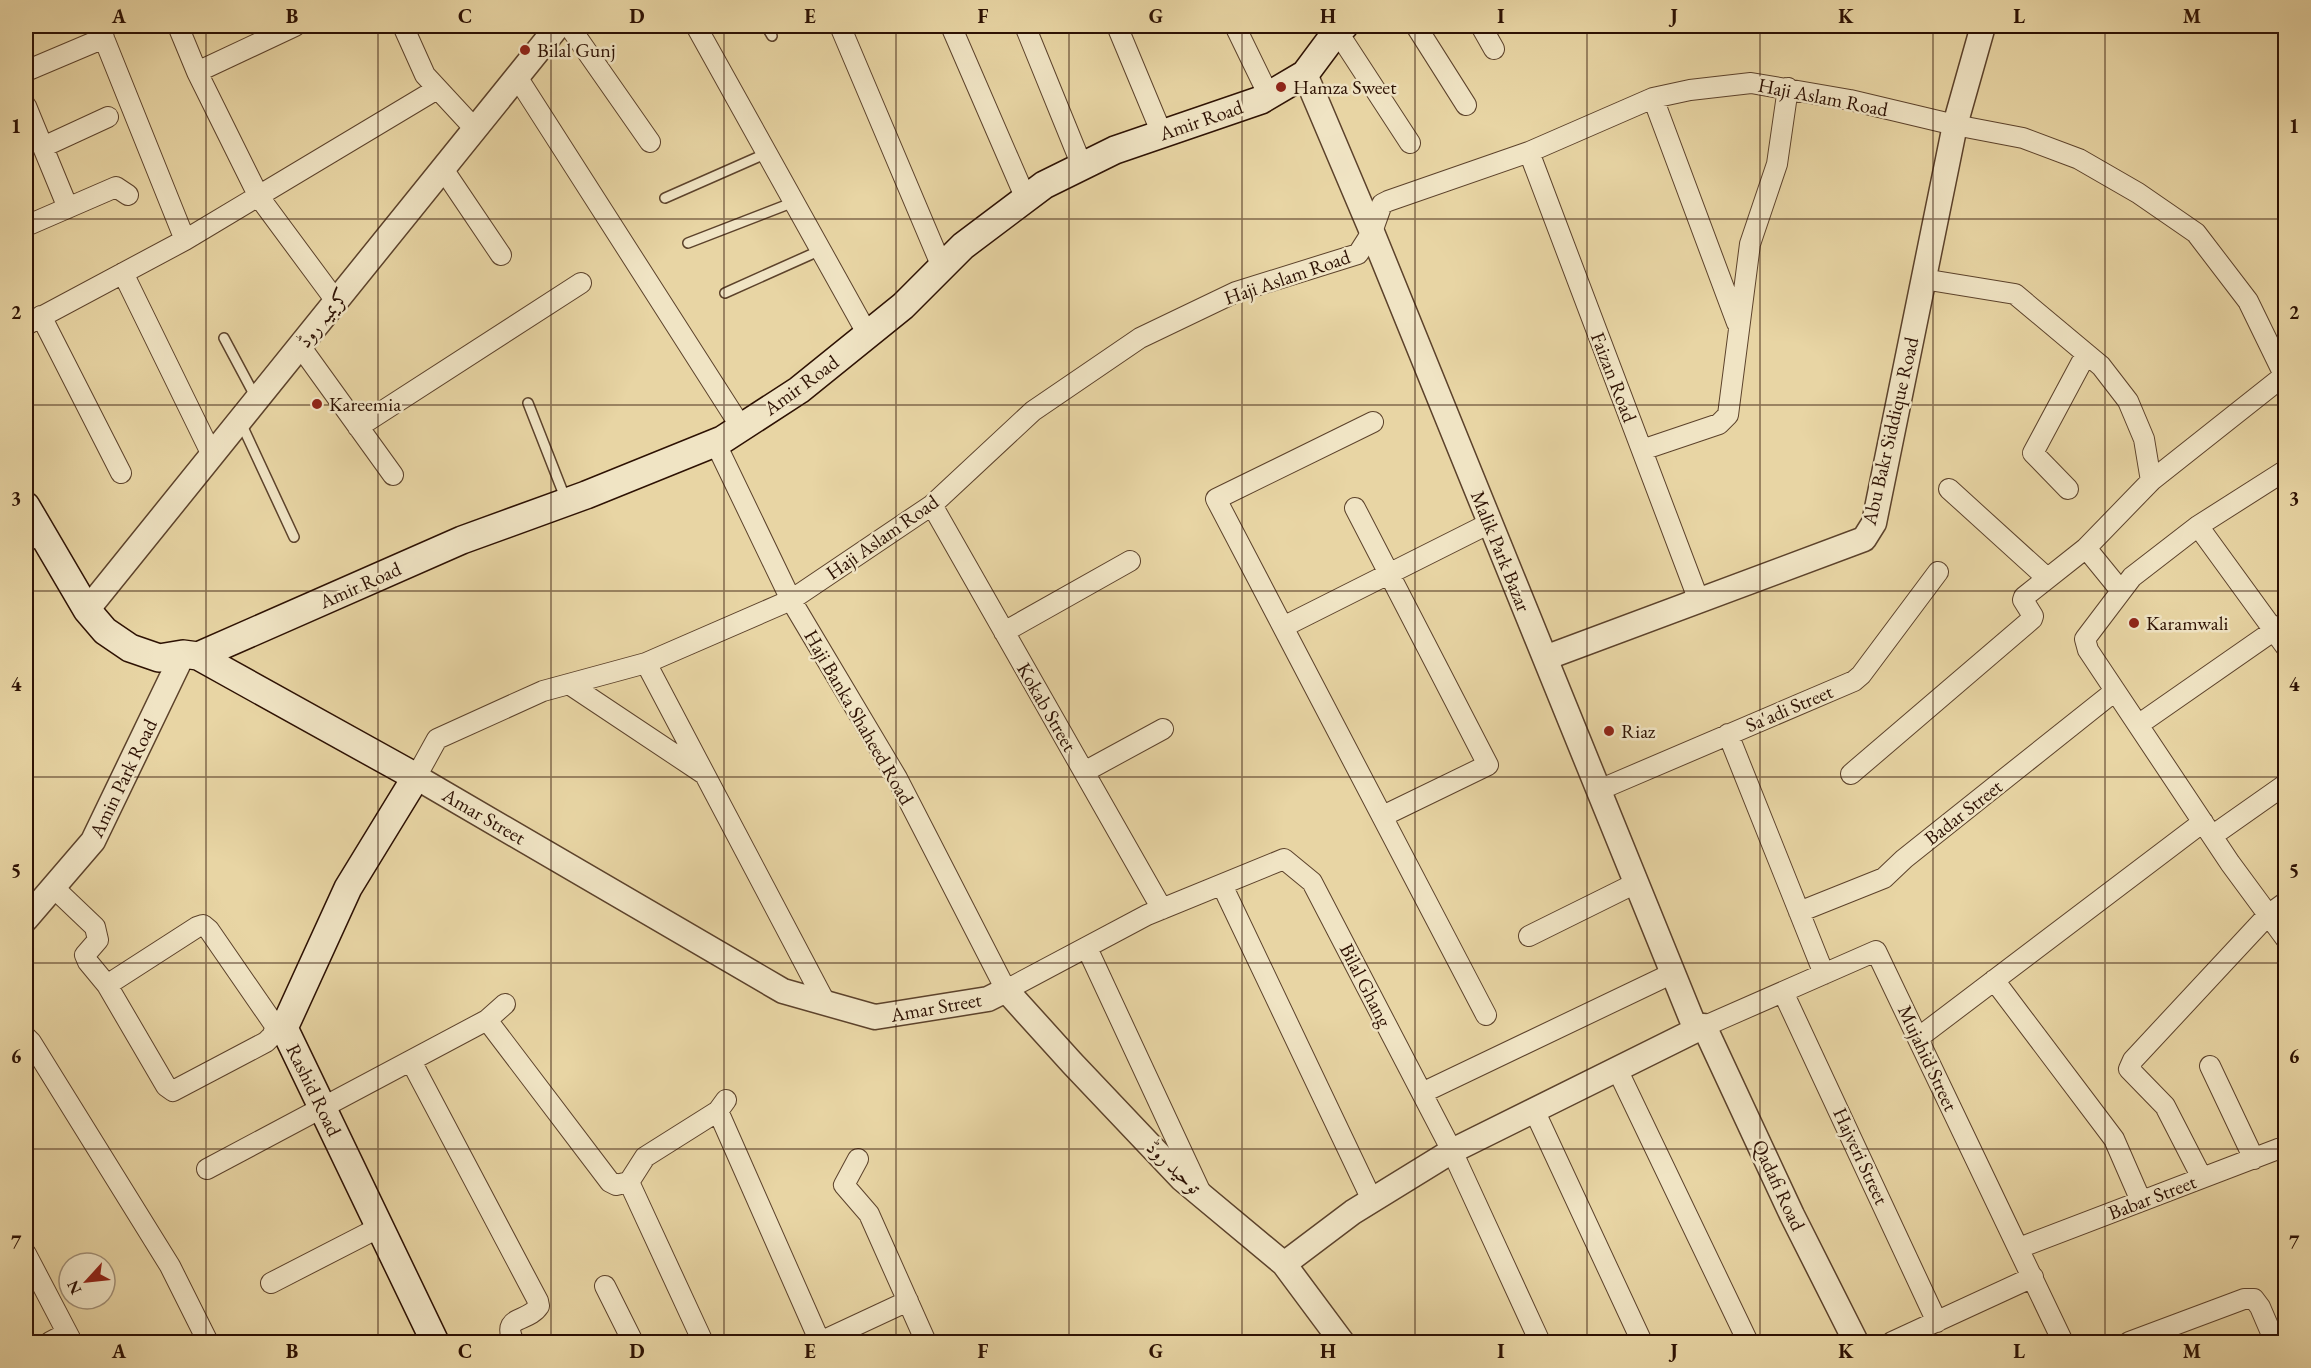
<svg xmlns="http://www.w3.org/2000/svg" width="2311" height="1368" viewBox="0 0 2311 1368" font-family="'EB Garamond',Amiri,serif">
	<rect width="100%" height="100%" fill="#e8d5a4"/>
	<filter id="stains"><feTurbulence type="fractalNoise" baseFrequency=".00333" numOctaves="4"/><feColorMatrix values="0 0 0 0 .2 0 0 0 0 .09 0 0 0 0 .02 0 0 0 .5 -.17"/></filter>
	<radialGradient id="worn" r=".72"><stop offset=".6" stop-color="#630" stop-opacity="0"/><stop offset="1" stop-color="#630" stop-opacity=".3"/></radialGradient>
	<g fill="none" stroke-linecap="round" stroke-linejoin="round">
		<g stroke="#5c422b" stroke-width="12">
			<path id="service" d="M766 26 772 36
				M665 198 767 153
				M688 243 794 202
				M725 293 821 250
				M224 338 256 398
				M528 403 566 500
				M241 423 294 537"/>
		</g>
		<g stroke="#5c422b" stroke-width="22">
			<path id="minor" d="M99 26 185 240
				M178 26 197 72 259 197 336 301
				M403 26 425 75 475 129
				M569 26 650 142
				M696 26 868 335
				M840 26 942 267
				M951 26 1026 199
				M1025 26 1082 166
				M1117 26 1162 134
				M1235 26 1269 96
				M1416 26 1466 105
				M1481 26 1494 49
				M1337 31 1410 143
				M26 71 104 38
				M197 72 295 26
				M517 77 741 427
				M1653 98 1737 323
				M26 106 68 208
				M43 147 108 117
				M1529 152 1699 601
				M443 169 501 255
				M26 226 116 187 128 195
				M123 273 212 455
				M1923 279 2015 294 2101 366 2128 401 2144 439 2151 481
				M41 316 121 473
				M26 325 185 240 437 89
				M300 346 393 475
				M1373 422 1216 499 1486 1015
				M358 427 581 283
				M715 442 791 600 897 778 1006 990 1147 915 1284 859 1312 882 1452 1151 1540 1342
				M1642 450 1719 424 1728 415 1750 244 1777 164 1788 88
				M2286 470 2198 526 2132 577 2085 639 2088 650 2230 863 2286 939
				M1949 489 2047 578
				M2068 489 2033 453 2086 354
				M932 505 1162 909
				M1355 508 1488 765 1383 816
				M2198 526 2286 647
				M26 542 41 531
				M2121 591 2086 548 2151 481 2286 374
				M1283 627 1490 523
				M1004 632 1130 561
				M646 663 826 1004
				M569 684 704 774
				M2138 725 2286 622
				M1728 734 1824 974
				M1084 772 1163 729
				M1851 774 2032 619 2033 616 2023 600 2024 597 2086 548
				M416 777 437 739 543 691 646 663 791 600 932 505 1033 411 1140 338 1236 292 1358 254 1372 232 1382 204 1388 201 1529 152 1653 98 1690 90 1751 83 1850 100 1955 125 2023 138 2079 159 2138 193 2196 233 2248 301 2284 375
				M1599 790 1854 681 1861 675 1938 572
				M2212 836 2286 784
				M1222 885 1372 1200
				M53 887 95 927 98 940 85 955 88 962 107 985 166 1086 173 1091 266 1042 272 1036 276 1027
				M1799 912 1884 878 1904 859 2115 691
				M1529 936 1636 883
				M1087 948 1201 1193
				M1994 980 2114 1139 2141 1201
				M107 985 197 927 203 925 209 930 276 1027 284 1028
				M1783 992 1937 1322
				M505 1004 487 1020 610 1182 616 1185 629 1182 645 1157 718 1111 726 1100
				M1696 1030 1876 951 2063 1342
				M26 1037 31 1042 170 1266 208 1342
				M1918 1038 2203 822
				M411 1061 538 1301 539 1306C528 1323 500 1315 514 1342
				M2210 1066 2254 1159
				M1617 1069 1748 1342
				M1422 1093 1673 973
				M1534 1110 1642 1342
				M718 1111 820 1342
				M858 1159 844 1185 869 1214 926 1342
				M207 1169 487 1020
				M2202 1178 2165 1106 2129 1069 2133 1060 2268 915 2286 902
				M629 1182 703 1342
				M2019 1248 2278 1149 2286 1148
				M26 1254 72 1342
				M271 1283 380 1227
				M605 1286 633 1342
				M50 1342 67 1333
				M820 1342 908 1301
				M1892 1342 2033 1277
				M2129 1342 2244 1299H2254L2260 1307 2275 1342"/>
		</g>
		<g stroke="#5c422b" stroke-width="27">
			<path id="tertiary" d="M87 610 558 26
				M1545 658 1864 539 1874 523 1955 125 1983 26
				M416 777 783 991 875 1017 988 999 1006 990 1072 1063 1182 1179 1284 1264 1342 1342
				M26 919 93 841 183 654
				M1704 1026 1792 1215 1856 1342
				M1284 1264 1353 1212 1452 1151 1696 1030 1372 232 1305 74"/>
		</g>
		<g stroke="#2d1103" stroke-width="30">
			<path id="secondary" d="M26 506 87 610 105 631 130 648 159 658 183 654 198 656 416 777 348 888 284 1028 435 1342
				M198 656 462 540 586 495 722 440 799 390 903 306 963 246 1044 185 1115 150 1261 100 1305 74 1337 31 1344 26"/>
		</g>
		<use href="#service" stroke="#f0e4c4" stroke-width="9"/>
		<use href="#minor" stroke="#f0e4c4" stroke-width="20"/>
		<use href="#tertiary" stroke="#f0e4c4" stroke-width="24"/>
		<use href="#secondary" stroke="#f0e4c4" stroke-width="27"/>
	</g>
	<path fill="none" stroke="#2d1103" stroke-width="1.5" stroke-opacity="0.55" d="M206 26V1342M378 26V1342M551 26V1342M724 26V1342M896 26V1342M1069 26V1342M1242 26V1342M1415 26V1342M1587 26V1342M1760 26V1342M1933 26V1342M2105 26V1342M26 219H2286M26 405H2286M26 591H2286M26 777H2286M26 963H2286M26 1149H2286"/>
	<g fill="#8f2418" stroke="#f0e4c4" stroke-width="2">
		<circle cx="525" cy="50" r="6"/>
		<circle cx="1281" cy="87" r="6"/>
		<circle cx="317" cy="404" r="6"/>
		<circle cx="2134" cy="623" r="6"/>
		<circle cx="1609" cy="731" r="6"/>
	</g>
	<g text-anchor="middle" stroke-width="5" stroke-linejoin="round" paint-order="stroke">
		<g font-size="20" fill="#2d1103" stroke="#f0e4c4" text-anchor="start">
			<text x="537" y="57">Bilal Gunj</text>
			<text x="1293" y="94">Hamza Sweet</text>
			<text x="329" y="411">Kareemia</text>
			<text x="2146" y="630">Karamwali</text>
			<text x="1621" y="738">Riaz</text>
		</g>
		<g font-size="20" fill="#2d1103" stroke="#f0e4c4">
			<text transform="translate(1823 97) rotate(11)" y="7">Haji Aslam Road</text>
			<text transform="translate(1201 120) rotate(-19)" y="7">Amir Road</text>
			<text transform="translate(1287 277) rotate(-19)" y="7">Haji Aslam Road</text>
			<text transform="translate(323 318) rotate(-51)" y="7">کریمیہ روڈ</text>
			<text transform="translate(1614 377) rotate(69)" y="7">Faizan Road</text>
			<text transform="translate(801 385) rotate(-36)" y="7">Amir Road</text>
			<text transform="translate(1890 431) rotate(-77)" y="7">Abu Bakr Siddique Road</text>
			<text transform="translate(882 537) rotate(-35)" y="7">Haji Aslam Road</text>
			<text transform="translate(1501 551) rotate(68)" y="7">Malik Park Bazar</text>
			<text transform="translate(360 585) rotate(-24)" y="7">Amir Road</text>
			<text transform="translate(1047 707) rotate(60)" y="7">Kokab Street</text>
			<text transform="translate(1789 708) rotate(-23)" y="7">Sa'adi Street</text>
			<text transform="translate(859 717) rotate(60)" y="7">Haji Banka Shaheed Road</text>
			<text transform="translate(123 778) rotate(-64)" y="7">Amin Park Road</text>
			<text transform="translate(1963 812) rotate(-38)" y="7">Badar Street</text>
			<text transform="translate(484 816) rotate(30)" y="7">Amar Street</text>
			<text transform="translate(1366 985) rotate(63)" y="7">Bilal Ghang</text>
			<text transform="translate(936 1007) rotate(-10)" y="7">Amar Street</text>
			<text transform="translate(1928 1058) rotate(65)" y="7">Mujahid Street</text>
			<text transform="translate(314 1090) rotate(64)" y="7">Rashid Road</text>
			<text transform="translate(1861 1156) rotate(65)" y="7">Hajveri Street</text>
			<text transform="translate(1174 1167) rotate(44)" y="7">توحید روڈ</text>
			<text transform="translate(1779 1185) rotate(65)" y="7">Qadafi Road</text>
			<text transform="translate(2152 1197) rotate(-21)" y="7">Babar Street</text>
		</g>
	</g>
	<rect width="2311" height="1368" fill="none" stroke="#e8d5a4" stroke-width="66"/>
	<g transform="translate(87 1281) rotate(243)"><circle r="28" fill="#f0e4c4" stroke="#a29077" stroke-width="1.5"/>
	<path d="M0-4.5L10 22L0 15L-10 22Z" fill="#8f2418"/>
	<text y="-9" font-size="16" font-weight="bold" text-anchor="middle" fill="#2d1103">N</text>
	</g>
	<rect x="33" y="33" width="2245" height="1302" fill="none" stroke="#2d1103" stroke-width="2"/>
	<g font-size="20" text-anchor="middle" font-weight="bold" fill="#2d1103">
		<text x="119" y="23">A</text>
		<text x="292" y="23">B</text>
		<text x="465" y="23">C</text>
		<text x="637" y="23">D</text>
		<text x="810" y="23">E</text>
		<text x="983" y="23">F</text>
		<text x="1156" y="23">G</text>
		<text x="1328" y="23">H</text>
		<text x="1501" y="23">I</text>
		<text x="1674" y="23">J</text>
		<text x="1846" y="23">K</text>
		<text x="2019" y="23">L</text>
		<text x="2192" y="23">M</text>
		<text x="16" y="133">1</text>
		<text x="2294" y="133">1</text>
		<text x="16" y="319">2</text>
		<text x="2294" y="319">2</text>
		<text x="16" y="505">3</text>
		<text x="2294" y="505">3</text>
		<text x="16" y="691">4</text>
		<text x="2294" y="691">4</text>
		<text x="16" y="877">5</text>
		<text x="2294" y="877">5</text>
		<text x="16" y="1063">6</text>
		<text x="2294" y="1063">6</text>
		<text x="16" y="1249">7</text>
		<text x="2294" y="1249">7</text>
		<text x="119" y="1358">A</text>
		<text x="292" y="1358">B</text>
		<text x="465" y="1358">C</text>
		<text x="637" y="1358">D</text>
		<text x="810" y="1358">E</text>
		<text x="983" y="1358">F</text>
		<text x="1156" y="1358">G</text>
		<text x="1328" y="1358">H</text>
		<text x="1501" y="1358">I</text>
		<text x="1674" y="1358">J</text>
		<text x="1846" y="1358">K</text>
		<text x="2019" y="1358">L</text>
		<text x="2192" y="1358">M</text>
	</g>
	<rect width="100%" height="100%" filter="url(#stains)"/>
	<rect width="100%" height="100%" fill="url(#worn)"/>
</svg>
